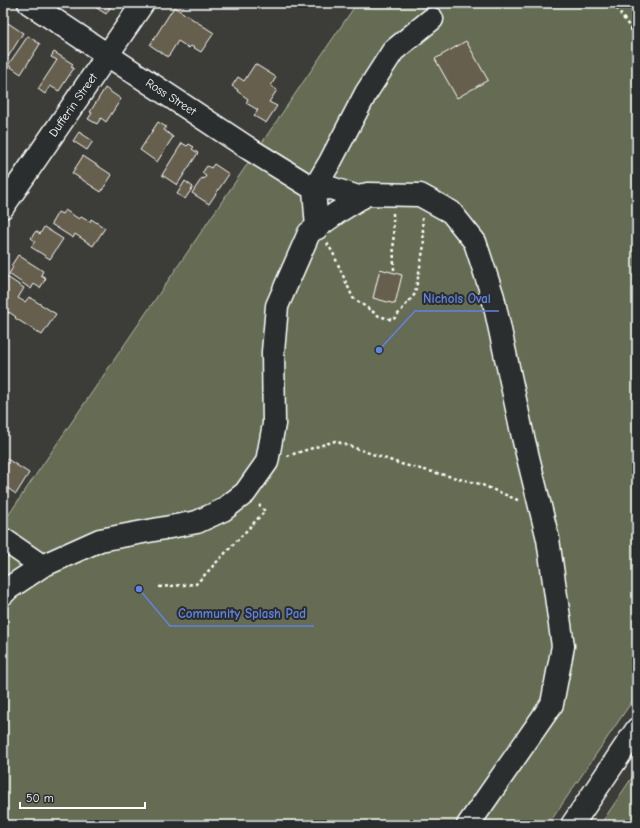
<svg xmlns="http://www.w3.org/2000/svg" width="640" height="828" viewBox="0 0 640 828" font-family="'Comic Neue',sans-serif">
	<rect width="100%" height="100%" fill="#3c3c38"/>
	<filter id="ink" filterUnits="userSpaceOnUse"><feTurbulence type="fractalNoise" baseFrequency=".025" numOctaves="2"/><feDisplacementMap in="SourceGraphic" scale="8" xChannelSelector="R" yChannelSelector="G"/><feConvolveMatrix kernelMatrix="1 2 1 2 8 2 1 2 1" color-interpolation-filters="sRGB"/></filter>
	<g filter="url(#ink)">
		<path fill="#666c52" stroke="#b2b6a8" d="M357 3H637V694L548 825H3V523Z
			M633 776 637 800V825H600Z"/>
		<path fill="#665e4e" stroke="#fff" d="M89 3H113L106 14Z
			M174 7 214 33 201 52 191 46 189 48 178 41 168 57 150 45Z
			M8 23 23 33 8 57 6 55 3 60V29Z
			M28 36 40 44 21 74 8 65Z
			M466 41 488 80 457 98 435 59Z
			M54 52 73 64 71 67 74 68 59 91 50 86 45 94 38 89 57 60 51 57Z
			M255 64 276 77 271 86 277 90 269 102 277 106 266 123 254 116 258 110 246 103 248 99 237 91 238 90 232 86 238 77 244 81Z
			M105 88 121 99 106 122 101 118 97 124 88 119 92 113 90 112Z
			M158 122 166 127 164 130 173 137 157 162 140 150Z
			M79 132 93 141 87 150 73 141Z
			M182 143 187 146 189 144 194 147 192 149 198 153 177 185 162 175Z
			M83 156 112 175 101 192 72 173Z
			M214 164 229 174 209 204 192 193 202 178 204 179 206 176 202 173 207 166 211 168Z
			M185 181 193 187 185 199 177 194Z
			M65 210 79 219 81 217 90 222 91 219 105 228 93 246 75 234 73 238 51 224 58 212 62 214Z
			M44 227 63 239 50 259 31 247 35 241 31 238 36 231 40 234Z
			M18 255 43 271 41 275 46 278 40 288 34 284 31 289 9 274 13 267 11 266Z
			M380 269 402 275 395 304 373 298Z
			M7 277 24 288 18 298 25 302 29 297 56 314 42 335 15 318 16 317 9 312 8 314 3 311V284Z
			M4 457 29 473 16 494 3 485V460Z"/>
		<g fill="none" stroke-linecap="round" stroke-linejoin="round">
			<g stroke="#fff" stroke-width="25">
				<path id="minor" d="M29 3 251 150 314 189 331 188 361 198
					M3 207 143 3
					M317 228 314 189 330 162 366 93 393 51 432 19
					M3 539 42 566
					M3 594 9 588 42 566 100 540 197 522 223 510 245 493 267 462 274 424 273 352 277 306 309 233 338 212 367 194 420 195 451 212 475 242 493 297 523 437 548 539 563 646 552 704 468 825"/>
			</g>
			<g stroke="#fff" stroke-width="25">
				<path id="major" d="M572 825 637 729"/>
			</g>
			<path stroke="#fff" stroke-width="2.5" stroke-dasharray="3 3" stroke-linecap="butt" d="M613 3 629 26 637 41
				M393 213 394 271
				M327 243 333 253 353 298 379 316 393 320 415 294 424 245 422 218
				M287 456 335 441 401 464 480 484 520 501
				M159 587 196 584 265 511 259 505"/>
			<use href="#minor" stroke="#2a2d2e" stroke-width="22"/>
			<use href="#major" stroke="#2a2d2e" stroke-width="22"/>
		</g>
	</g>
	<g text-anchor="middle" stroke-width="4" stroke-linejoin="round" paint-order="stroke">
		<g font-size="12" fill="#fff" stroke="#2a2d2e">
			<text transform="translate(171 97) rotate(33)" y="4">Ross Street</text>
			<text transform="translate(73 105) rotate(-55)" y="4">Dufferin Street</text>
		</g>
	</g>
	<path fill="none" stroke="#6183e4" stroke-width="1.5" d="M379 350L415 311H499M139 589L170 626H314"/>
	<g fill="#6183e4" stroke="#2a2d2e" stroke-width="1.5">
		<circle cx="379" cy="350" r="4"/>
		<circle cx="139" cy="589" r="4"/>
	</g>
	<g font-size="13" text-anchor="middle" font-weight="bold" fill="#6183e4" stroke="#2a2d2e" stroke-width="4" stroke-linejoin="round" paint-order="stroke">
		<text x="457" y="303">Nichols Oval</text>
		<text x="242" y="618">Community Splash Pad</text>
	</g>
	<rect width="640" height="828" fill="none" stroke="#2a2d2e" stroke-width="16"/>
	<rect x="8" y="8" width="624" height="812" fill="none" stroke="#fff" stroke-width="1.5" filter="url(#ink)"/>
	<path d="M20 802v6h125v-6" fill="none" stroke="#ffffff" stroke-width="2"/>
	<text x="26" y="802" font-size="12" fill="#ffffff" stroke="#2a2d2e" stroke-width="3" paint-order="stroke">50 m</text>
</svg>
